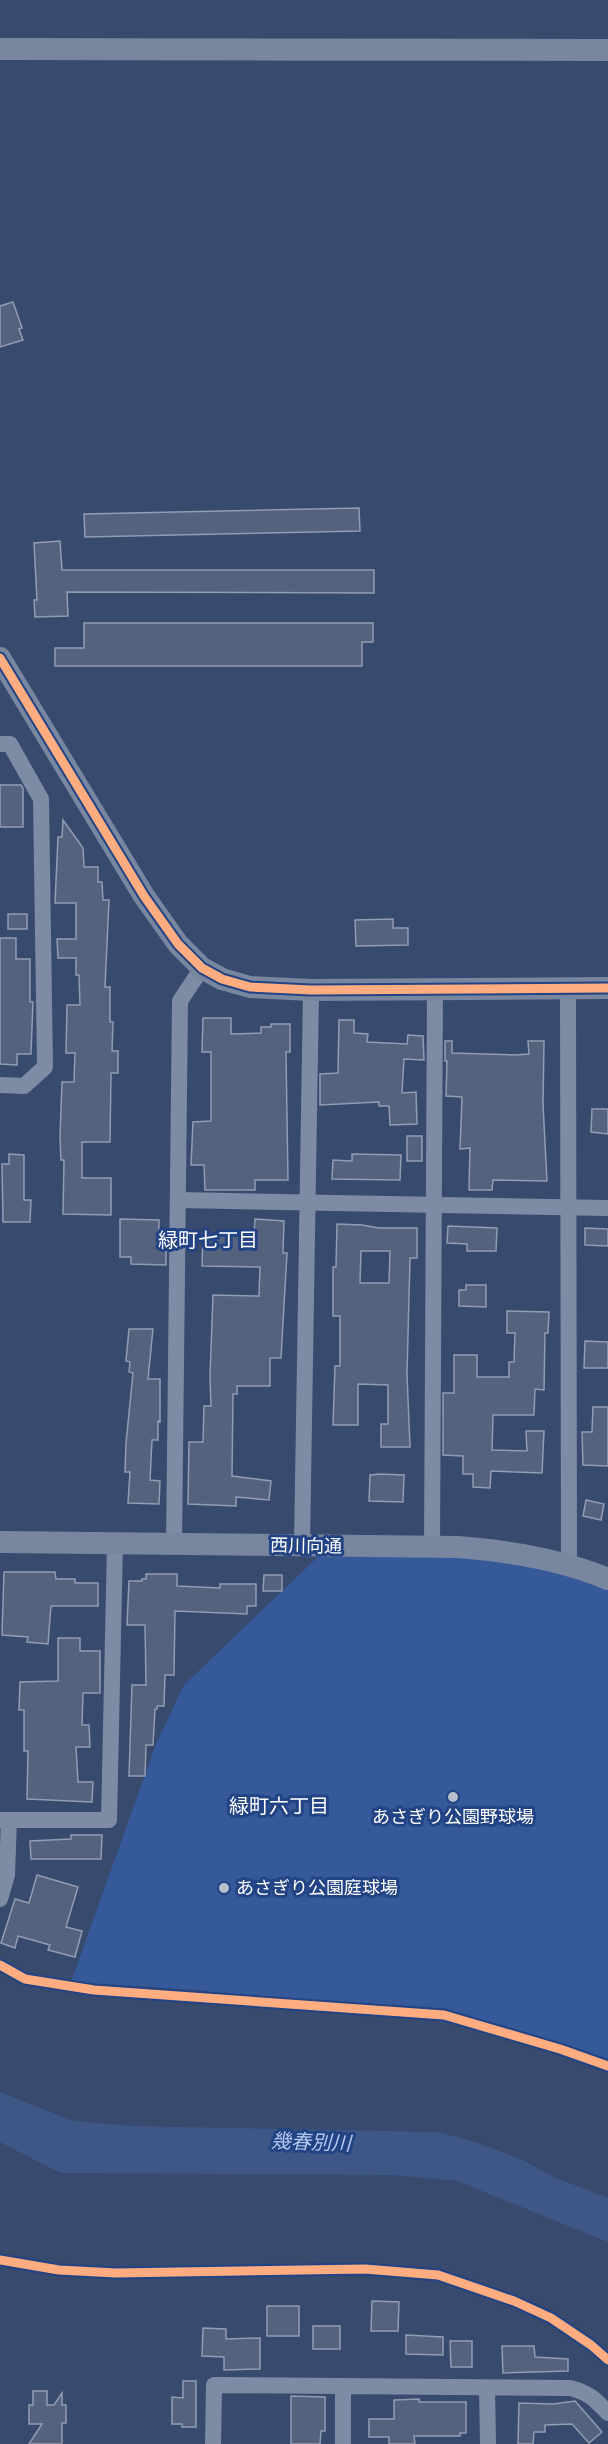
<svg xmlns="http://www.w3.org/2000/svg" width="608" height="2444" viewBox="0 0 608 2444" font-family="Mulish,'Noto Sans JP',sans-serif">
	<rect width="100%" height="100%" fill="#384a6e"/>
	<path fill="#36599a" d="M323 1552 505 1559 608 1586V2059L446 2022 341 2012 197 1990 71 1982 156 1744 184 1685Z"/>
	<path fill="#3f5786" d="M0 2092 74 2121 133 2126 438 2132 475 2142 525 2161 551 2176 608 2198V2242L457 2181 393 2175 60 2173 0 2142Z"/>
	<path fill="#54627e" stroke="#929cb2" stroke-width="1.5" fill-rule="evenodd" d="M13 302 22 328 19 329 23 340 0 347V306Z
		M359 508 360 531 85 537 84 514Z
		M60 541 62 570H374V593L67 592 68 616 35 617 34 600H37L34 543Z
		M84 623H373V642H362V666H55V648H84Z
		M0 785H21L23 788V827H0Z
		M63 820 83 848 84 867H98V882H102L103 900H109L105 987H110V1022H113L112 1051H118V1073H111L110 1142H82V1178H111V1215L63 1214 64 1160H61L60 1137 62 1082H74L75 1053H66L67 1005H80L79 975H76V958H58L57 939H76V903H55L58 837H62Z
		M8 914H27V929H8Z
		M393 919V928H408V945L356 946 355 920Z
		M0 938H16V959H30V1002H33L31 1054H17V1065L0 1064Z
		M203 1018H231V1034L261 1033V1027H271V1024H290V1052H286L288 1180H255V1190H205L204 1165H191L193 1122 211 1121V1052H202Z
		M339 1020H354V1033L368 1034 367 1042 407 1044 408 1035 423 1036 424 1060 404 1059 402 1093 416 1092 417 1124 390 1125 389 1106H379V1102L320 1105V1074L338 1073Z
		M445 1041H452V1053L515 1055 529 1054 528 1041H544L543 1104 547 1181 493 1180 492 1190H469L470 1148 460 1149 462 1097 446 1096 447 1061H445Z
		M592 1109H608V1134L591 1132Z
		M407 1136H422V1161H407Z
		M9 1154 24 1155V1200H31L30 1222H3L2 1164H9Z
		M352 1154 401 1155 400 1180 332 1179 333 1160 352 1161Z
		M120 1219 159 1220V1245H166V1265L131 1264V1257H120Z
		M255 1219 284 1221 283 1253H287L281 1358H270V1386H237V1394H233L232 1476 271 1481 269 1500 236 1497V1506L188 1504 189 1442H203L204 1406H211L210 1376 213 1295 259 1296 260 1267 202 1266 203 1235H254Z
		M337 1224 362 1225 379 1228H417V1258H410L407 1374 410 1447H381V1424H388V1385L358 1384V1425H333L335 1366H340V1316H333V1267H336ZM361 1251H390L389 1283H360Z
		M448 1226 497 1228 496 1251H467V1244L447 1243Z
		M585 1228 608 1229V1246L585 1245Z
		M466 1285H486V1307L459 1306V1290H466Z
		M507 1311 549 1312 548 1333H545L544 1390 535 1389 534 1415H493L492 1450 527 1451 526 1431H544L542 1473 491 1471 490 1488 473 1487V1474H463V1456L443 1455V1393H454V1355H477V1377H509V1362H514L515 1333H507Z
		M129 1329H153L148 1379H160V1422L158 1421V1440H152L150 1480 160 1481 159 1504 128 1503 130 1472H125L126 1443 133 1373 129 1372 130 1362 126 1361Z
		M585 1341 608 1342V1368H584Z
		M593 1407H608V1466L583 1465 582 1432H592Z
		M380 1474 404 1475 403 1502 369 1501 370 1475Z
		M586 1500 604 1504 601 1520 583 1516Z
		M4 1572H55L56 1579H75V1583H98V1606H51L48 1644 27 1642 28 1637 2 1635Z
		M146 1574H177V1586L220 1588V1584H256V1606H247V1614L175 1611 174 1675H165L164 1706H157V1709H155L153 1745H146L145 1776H129L132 1685H146L145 1625H127L129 1581H142V1579H146Z
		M264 1575H282V1591H263Z
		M58 1638H80V1651H100V1693H83L82 1725H89L90 1747H76L78 1782H93L92 1802 27 1799 28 1751H24V1710H19L20 1682 58 1681Z
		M71 1835H102L101 1859H31L30 1841 71 1839Z
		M37 1875 78 1887 66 1927 82 1931 75 1957 48 1950 50 1945 18 1936 15 1948 1 1943 15 1899 29 1903Z
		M372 2301 399 2302 398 2331H371Z
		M267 2306H299V2336H267Z
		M313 2326H340V2349H313Z
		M203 2328 226 2329V2339L260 2338V2369L224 2370V2357L202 2356Z
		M406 2335 443 2337V2355L406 2354Z
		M450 2341H472V2367H451Z
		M502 2346H534L535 2357 568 2359V2371L503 2373Z
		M183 2381H196V2427H182V2424H172V2397L183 2398Z
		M33 2391H47V2405H54L62 2393V2405H66V2423H62V2444H29L42 2424H29V2405H33Z
		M291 2396 325 2397V2431H321L320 2444H291Z
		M419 2399V2402H466V2433H460V2436H414L415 2444H389V2437H369V2419H394V2400Z
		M575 2401 602 2432 589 2443 572 2424 545 2425V2432H534L533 2444H518L519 2403 553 2404Z"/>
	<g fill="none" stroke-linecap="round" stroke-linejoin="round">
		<path stroke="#7e8ba4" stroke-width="16" d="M0 744H10L41 799 45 1067 24 1086 0 1085
			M568 988 569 1565
			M178 1200 608 1208
			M174 1544 180 1001 202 968
			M302 1546 311 990
			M432 1547 435 989
			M0 1820H109L115 1543
			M0 1899 7 1875 9 1820
			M487 2388 488 2444
			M213 2444 214 2385 570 2388C588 2392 596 2400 608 2413
			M343 2444V2386"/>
		<path stroke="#79869f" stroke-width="22" d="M0 49 608 50
			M0 658 144 896 178 944 202 968 222 979 250 987 311 990 608 988
			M0 1542 458 1547C509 1551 560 1559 608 1579"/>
		<g stroke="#224384" stroke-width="13">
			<path id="cycleway" d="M0 658 144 896 178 944 202 968 222 979 250 987 311 990 608 988
				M0 1965 25 1979 94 1990 444 2015 560 2049 608 2066
				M0 2260 59 2270 116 2273 365 2269 438 2275 514 2301 551 2318 591 2345 608 2360"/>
		</g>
		<use href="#cycleway" stroke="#ffac80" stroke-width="9"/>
	</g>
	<g fill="#b9c0cc" stroke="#224384" stroke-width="2">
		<circle cx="453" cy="1797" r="6"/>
		<circle cx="224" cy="1888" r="6"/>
	</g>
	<g text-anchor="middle" stroke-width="6" stroke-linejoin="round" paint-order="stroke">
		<g font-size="18" fill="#fff" stroke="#224384">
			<text transform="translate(306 1546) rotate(1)" y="6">西川向通</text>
		</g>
		<g font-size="18" fill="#fff" stroke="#224384">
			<text x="453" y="1823">あさぎり公園野球場</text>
			<text x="236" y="1894" text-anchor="start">あさぎり公園庭球場</text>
		</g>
		<g font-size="20" fill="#fff" stroke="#224384">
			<text x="208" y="1247">緑町七丁目</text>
			<text x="279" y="1813">緑町六丁目</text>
		</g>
		<g font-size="20" font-style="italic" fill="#b6caf0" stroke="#224384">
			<text transform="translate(311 2142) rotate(2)" y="7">幾春別川</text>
		</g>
	</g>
</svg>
